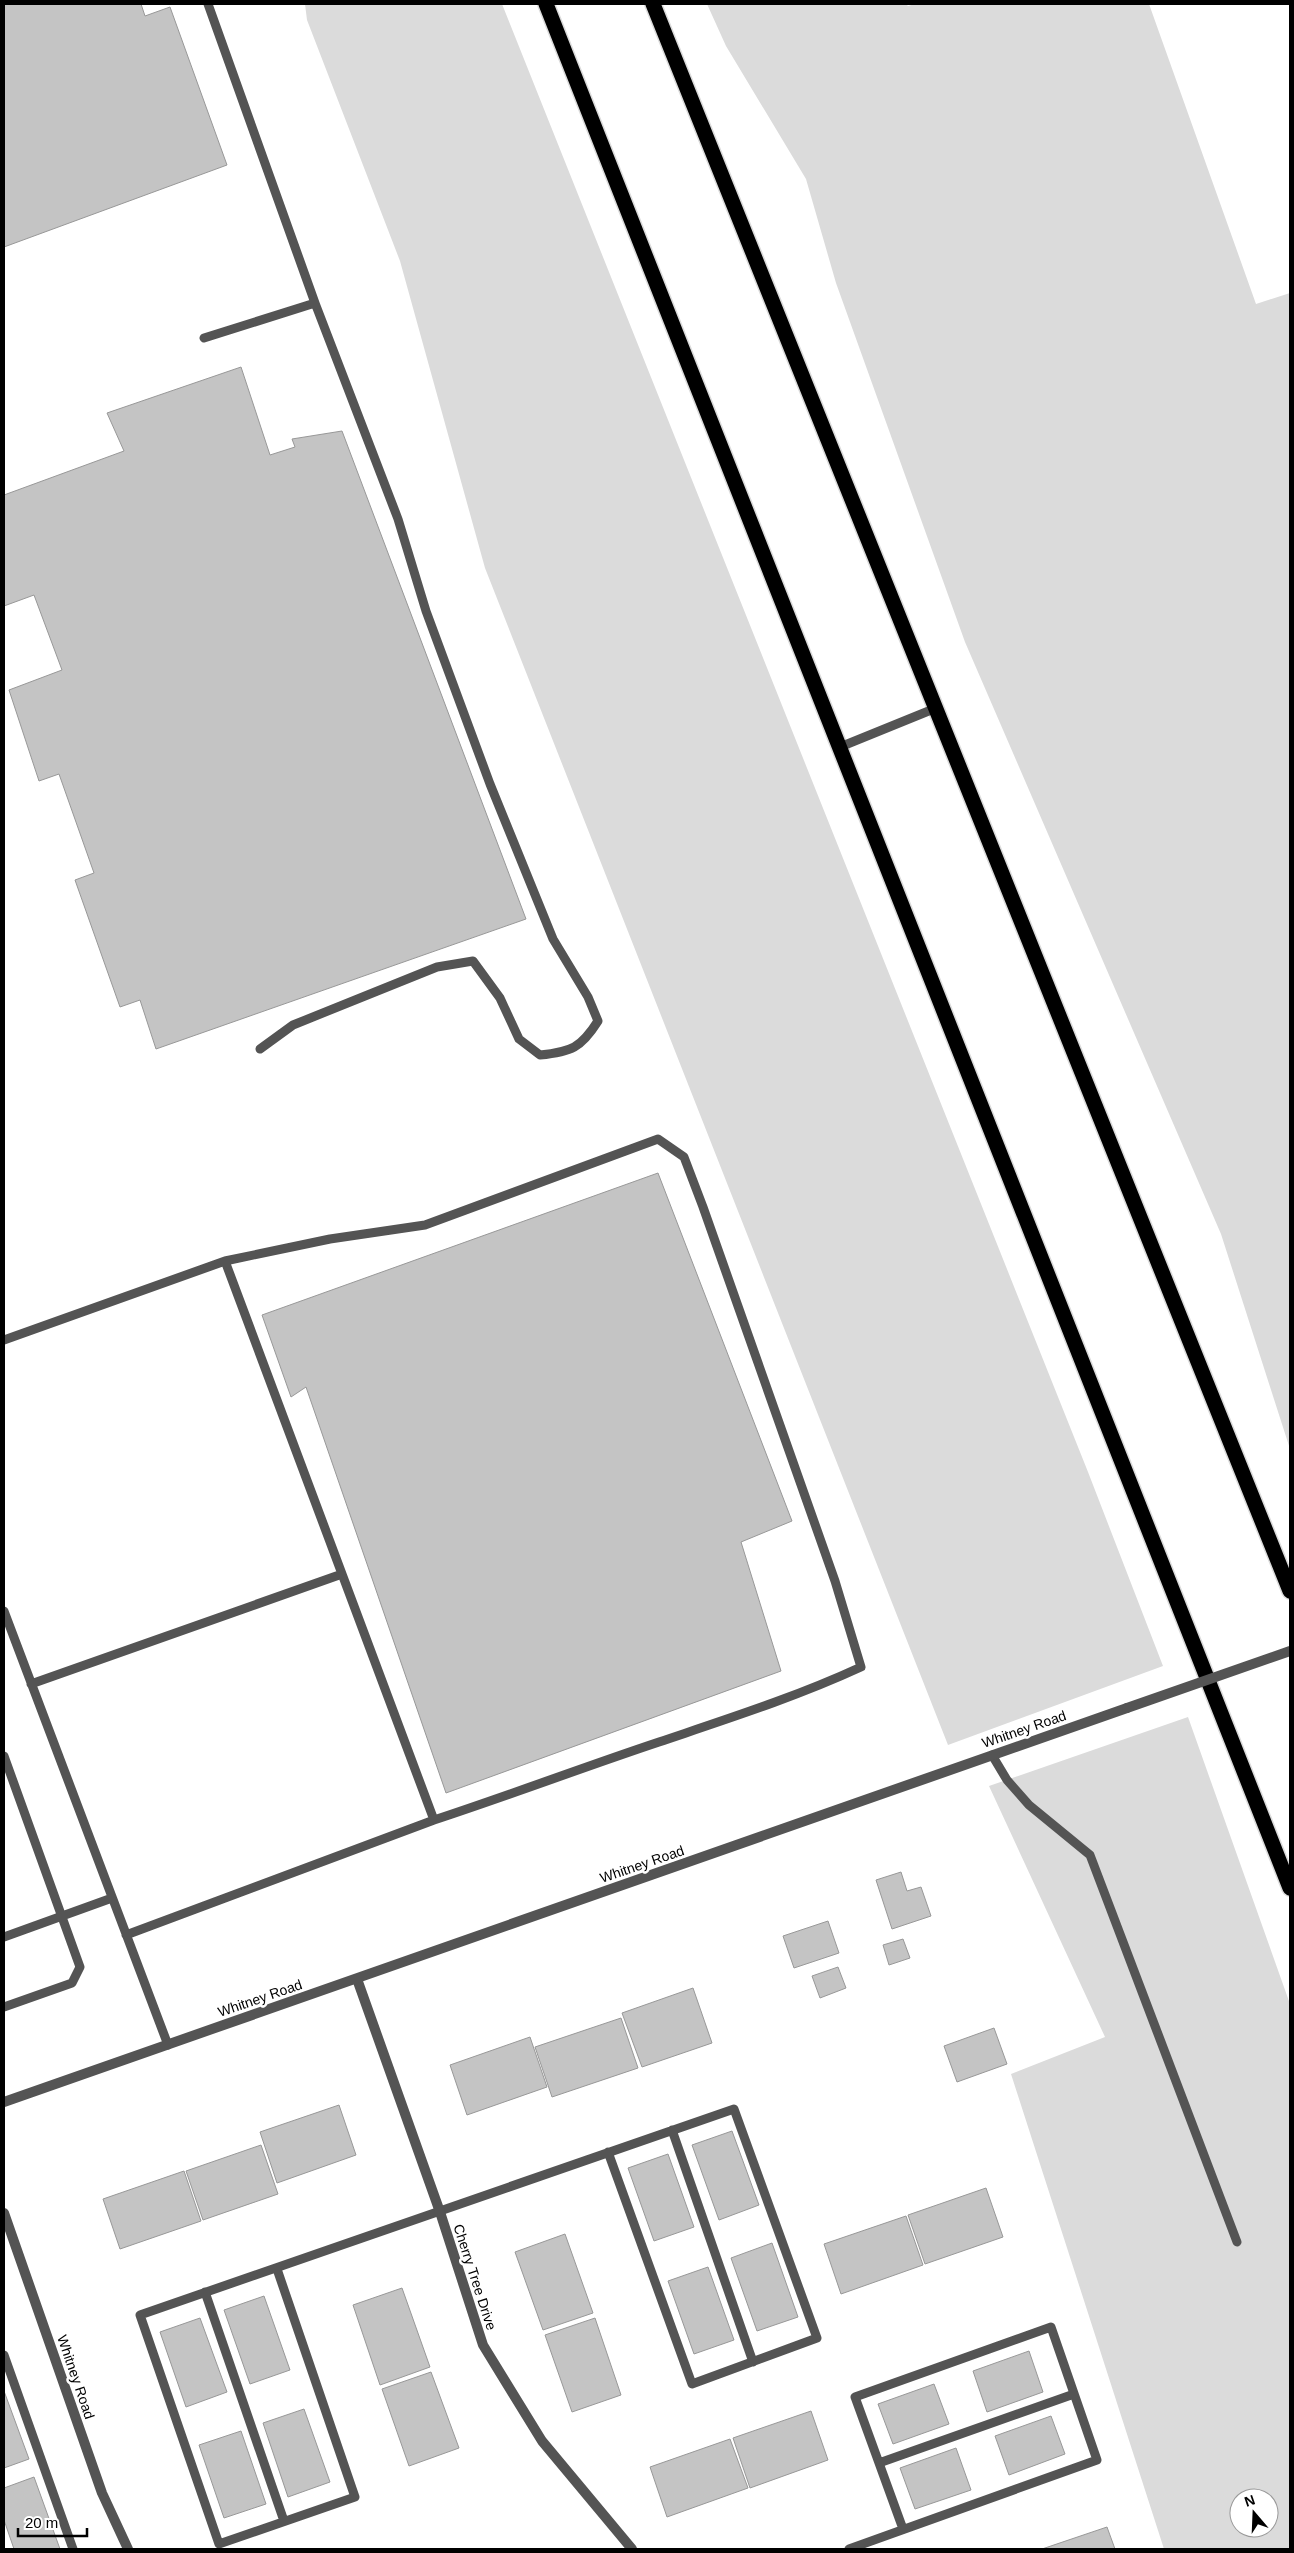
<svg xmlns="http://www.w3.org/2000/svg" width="1294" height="2553" viewBox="0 0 1294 2553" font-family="Arial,sans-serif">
	<rect width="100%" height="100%" fill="#fff"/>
	<path fill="#dbdbdb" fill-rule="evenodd" d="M305 4H502L1088 1472 1163 1666 948 1745 485 568 400 261 307 20Z
		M707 4H906L908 6 915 4H1149L1256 304 1290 293V1449L1221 1234 965 642 836 283 806 179 726 46Z
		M1188 1717 1290 2004V2549H1164L1011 2074 1105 2037 989 1786ZM1239 2498H1269V2528H1239Z"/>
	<path fill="#c4c4c4" stroke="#989898" d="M4 4H141L145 16 170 7 227 165 4 247Z
		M241 367 270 455 295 447 292 439 342 431 526 919 156 1049 140 1000 120 1007 75 880 94 873 59 774 39 781 9 690 62 670 34 595 4 606V495L124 451 107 413Z
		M658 1173 792 1521 741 1542 781 1671 446 1793 306 1387 291 1397 262 1315Z
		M901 1872 907 1891 921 1887 931 1916 892 1929 876 1880Z
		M828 1921 839 1953 794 1968 783 1936Z
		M903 1939 910 1958 889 1965 883 1945Z
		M838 1967 846 1988 820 1998 812 1976Z
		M693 1988 712 2043 642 2067 622 2013Z
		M621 2018 638 2068 552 2097 535 2047Z
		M994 2028 1007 2064 957 2082 944 2046Z
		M530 2037 547 2087 467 2115 450 2065Z
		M339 2105 356 2155 277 2183 260 2132Z
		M732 2131 759 2205 719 2220 692 2145Z
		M261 2145 278 2194 203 2220 186 2171Z
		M668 2154 694 2227 654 2241 628 2168Z
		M184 2171 201 2221 120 2249 103 2199Z
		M986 2188 1003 2237 925 2264 908 2215Z
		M906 2216 923 2265 841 2294 824 2244Z
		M565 2234 593 2313 543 2330 515 2252Z
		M772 2243 798 2317 757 2331 731 2258Z
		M708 2267 734 2340 694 2354 668 2281Z
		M402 2288 430 2367 380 2385 353 2305Z
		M264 2296 290 2370 250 2384 224 2310Z
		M200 2318 227 2392 186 2407 160 2332Z
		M595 2318 621 2395 572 2412 545 2335Z
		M1029 2351 1043 2392 987 2412 973 2371Z
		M431 2372 459 2448 409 2466 382 2389Z
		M934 2384 949 2424 893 2444 878 2404Z
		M4 2391 29 2459 4 2468Z
		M304 2409 330 2482 288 2497 263 2423Z
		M811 2411 828 2460 750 2488 733 2438Z
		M1051 2416 1065 2454 1009 2475 995 2436Z
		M241 2431 266 2504 224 2518 199 2445Z
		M730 2439 748 2488 667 2517 650 2467Z
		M956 2448 971 2490 915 2509 900 2468Z
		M34 2477 60 2549H14L4 2520V2488Z
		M1107 2527 1115 2549H1042Z"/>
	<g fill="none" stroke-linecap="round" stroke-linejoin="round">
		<g stroke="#dbdbdb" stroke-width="18">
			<path id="motorway" d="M546 4 1290 1888
				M653 4 1290 1591"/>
		</g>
		<path stroke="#545454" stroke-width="9" d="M204 338 315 303 208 4
			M840 747 936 708
			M260 1049 293 1025 437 967 473 961 500 998 519 1039 540 1055C571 1052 581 1048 598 1021L588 997 553 939 490 784 426 611 398 519 315 303
			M4 1340 225 1261 330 1239 425 1225 658 1139 684 1157 703 1207 835 1581 861 1667C796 1697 727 1719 659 1742 584 1767 510 1795 434 1820
			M4 1611 168 2045
			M31 1684 342 1574
			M992 1755 1007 1780 1029 1805 1090 1855 1237 2242
			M4 1756 80 1967 72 1983 4 2007
			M126 1935 434 1820 225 1261
			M4 1937 112 1898
			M672 2130 753 2362
			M277 2269 355 2497 219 2544 140 2315 734 2109 817 2338 692 2384 608 2152
			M205 2292 284 2521
			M4 2355 73 2549
			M879 2463 1074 2394
			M849 2549 1097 2460 1051 2327 855 2397 903 2529"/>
		<path stroke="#545454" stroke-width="10" d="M357 1979 440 2212 483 2345 542 2441 632 2549
			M4 2213 102 2493 128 2549"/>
		<path stroke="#545454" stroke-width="10" d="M4 2102 1127 1708"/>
		<use href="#motorway" stroke="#000" stroke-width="15"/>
		<path stroke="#545454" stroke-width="10" d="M1127 1708 1290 1651"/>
	</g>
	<g text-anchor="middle" stroke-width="5" stroke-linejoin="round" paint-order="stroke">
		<g font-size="14" fill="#000" stroke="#fff">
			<text transform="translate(1024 1729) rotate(-19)" y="5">Whitney Road</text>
			<text transform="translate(642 1864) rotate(-19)" y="5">Whitney Road</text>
			<text transform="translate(260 1998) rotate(-19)" y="5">Whitney Road</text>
			<text transform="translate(475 2277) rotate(72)" y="5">Cherry Tree Drive</text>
			<text transform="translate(76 2377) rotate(71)" y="5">Whitney Road</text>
		</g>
	</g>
	<rect width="1294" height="2553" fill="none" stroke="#000000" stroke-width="10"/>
	<g transform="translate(1254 2513) rotate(341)"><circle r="24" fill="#ffffff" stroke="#999999"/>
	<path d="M0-4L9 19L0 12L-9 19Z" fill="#000000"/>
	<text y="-8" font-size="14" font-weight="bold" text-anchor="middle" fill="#000000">N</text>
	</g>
	<path d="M18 2528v8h69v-8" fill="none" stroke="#000000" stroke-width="2.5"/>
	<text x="25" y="2528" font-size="15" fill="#000000" stroke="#ffffff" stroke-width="4" paint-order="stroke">20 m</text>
</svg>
